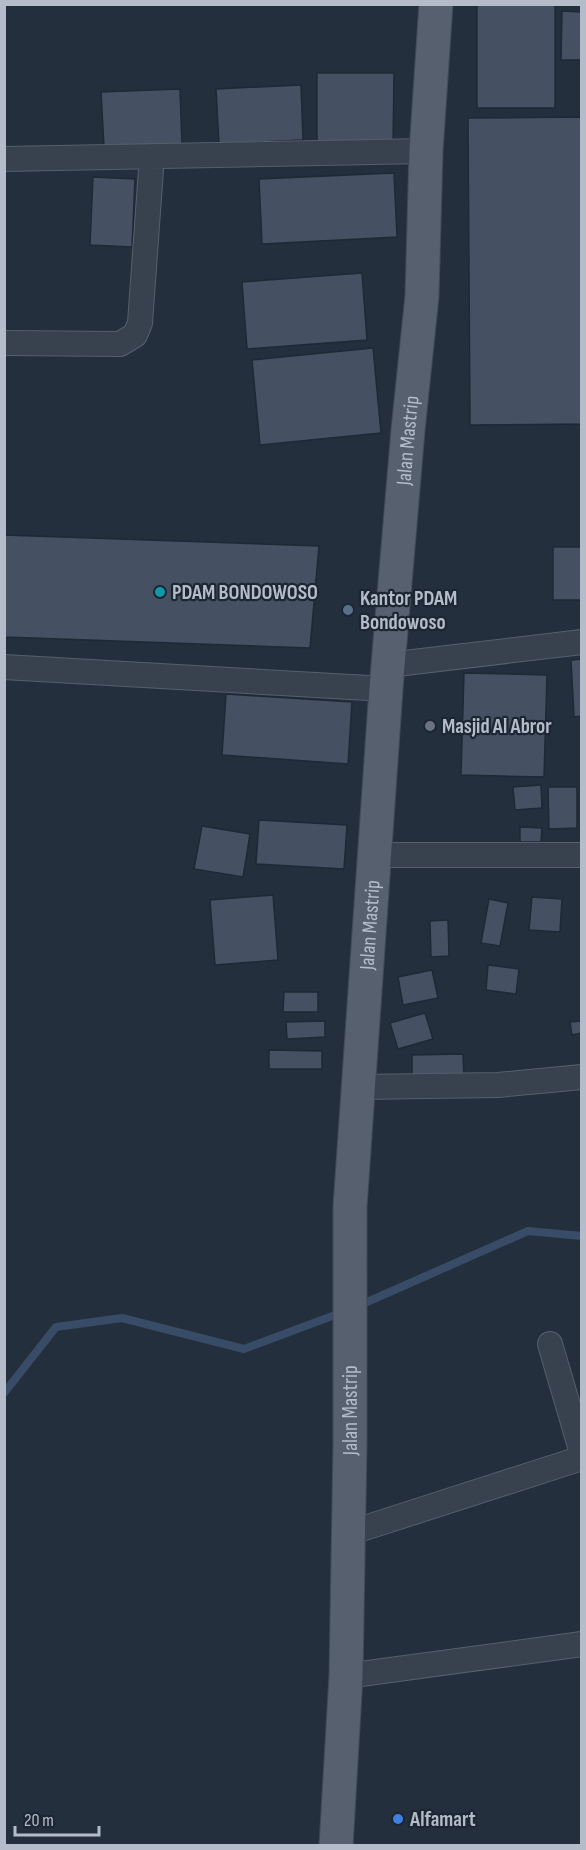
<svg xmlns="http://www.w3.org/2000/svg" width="586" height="1850" viewBox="0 0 586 1850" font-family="'Sofia Sans Condensed',sans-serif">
	<rect width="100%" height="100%" fill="#242f3e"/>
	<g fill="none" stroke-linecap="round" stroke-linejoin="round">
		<path stroke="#394c67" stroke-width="8" d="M358 1306 528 1231 582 1236
			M4 1393 56 1327 122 1318 244 1349 343 1312"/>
	</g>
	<path fill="#455162" stroke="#1f2835" stroke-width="1.5" d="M477 4H555V108H477Z
		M562 11 582 12V60H561Z
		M317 73H394L393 146H317Z
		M301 85 303 140 219 144 216 89Z
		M180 89 182 144 104 147 101 92Z
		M582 117V424L470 425 468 118Z
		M394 173 397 237 262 244 259 179Z
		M93 177 135 179 132 247 90 245Z
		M362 273 367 340 247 349 242 282Z
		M373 348 381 433 260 445 252 360Z
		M4 535 319 546 310 648 4 637Z
		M553 547H582V600H553Z
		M582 659V716L574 717 571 660Z
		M464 673 547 675 544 777 461 775Z
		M226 694 352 702 348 764 222 755Z
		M541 785 542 808 515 810 513 787Z
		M548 787H577V828L549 829Z
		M259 820 347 825 344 869 256 864Z
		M202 826 250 834 243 877 194 869Z
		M520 827 542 828 541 842H520Z
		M273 895 278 960 215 965 210 900Z
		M532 897 562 899 560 932 529 930Z
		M489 899 508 903 500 946 481 943Z
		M448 920 449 956 431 957 430 921Z
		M488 965 519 969 516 994 486 990Z
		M432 970 438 998 403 1005 398 977Z
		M284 992H318V1012H283Z
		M425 1013 433 1039 398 1049 390 1023Z
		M325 1021V1037L287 1039 286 1022Z
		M582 1021V1033L572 1035 570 1022Z
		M269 1050 322 1051V1069H269Z
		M463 1054 464 1077 412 1078V1055Z"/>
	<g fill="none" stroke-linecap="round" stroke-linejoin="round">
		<g stroke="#565f6c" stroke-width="26">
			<path id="minor" d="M4 159 426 151
				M4 343 120 344 135 335 140 323 152 156
				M388 665 582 642
				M4 667 386 689
				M374 855H582
				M359 1087 498 1085 582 1077
				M550 1344 582 1453
				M349 1533 582 1458
				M346 1676 582 1644"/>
		</g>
		<g stroke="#414a57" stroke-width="35">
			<g id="primary">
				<path id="s1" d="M336 1846 346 1676 350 1443V1207L386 689 408 430 422 296 426 151 436 4"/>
			</g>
		</g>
		<use href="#minor" stroke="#38414e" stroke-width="24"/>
		<use href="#primary" stroke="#56606e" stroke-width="33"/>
	</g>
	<circle fill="#0f9aa8" stroke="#1d2633" stroke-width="2" cx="160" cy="592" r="6"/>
	<circle fill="#5c6f8a" stroke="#1d2633" stroke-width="2" cx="348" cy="610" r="6"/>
	<circle fill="#6b7280" stroke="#1d2633" stroke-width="2" cx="430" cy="726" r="6"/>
	<circle fill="#3f7fe0" stroke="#1d2633" stroke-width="2" cx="398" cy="1819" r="6"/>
	<g text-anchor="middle" stroke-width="4.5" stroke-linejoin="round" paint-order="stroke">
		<g font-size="21" fill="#b4bcc9" stroke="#1d2633">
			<text dy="7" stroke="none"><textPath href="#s1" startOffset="1408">Jalan Mastrip</textPath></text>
			<text dy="7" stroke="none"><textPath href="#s1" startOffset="922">Jalan Mastrip</textPath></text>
			<text dy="7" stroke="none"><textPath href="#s1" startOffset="436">Jalan Mastrip</textPath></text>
		</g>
		<g font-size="21" font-weight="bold" fill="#b4bcc9" stroke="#1d2633" text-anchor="start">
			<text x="172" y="599">PDAM BONDOWOSO</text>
			<text x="360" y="605">Kantor PDAM<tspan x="360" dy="24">Bondowoso</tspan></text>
			<text x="442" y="733">Masjid Al Abror</text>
			<text x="410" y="1826">Alfamart</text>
		</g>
	</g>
	<rect width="586" height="1850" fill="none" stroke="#b4bcc9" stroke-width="12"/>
	<path d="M15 1826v9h84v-9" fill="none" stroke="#b4bcc9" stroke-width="3"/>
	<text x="24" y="1826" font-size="18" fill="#b4bcc9" stroke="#1d2633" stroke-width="4.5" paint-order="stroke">20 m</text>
</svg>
